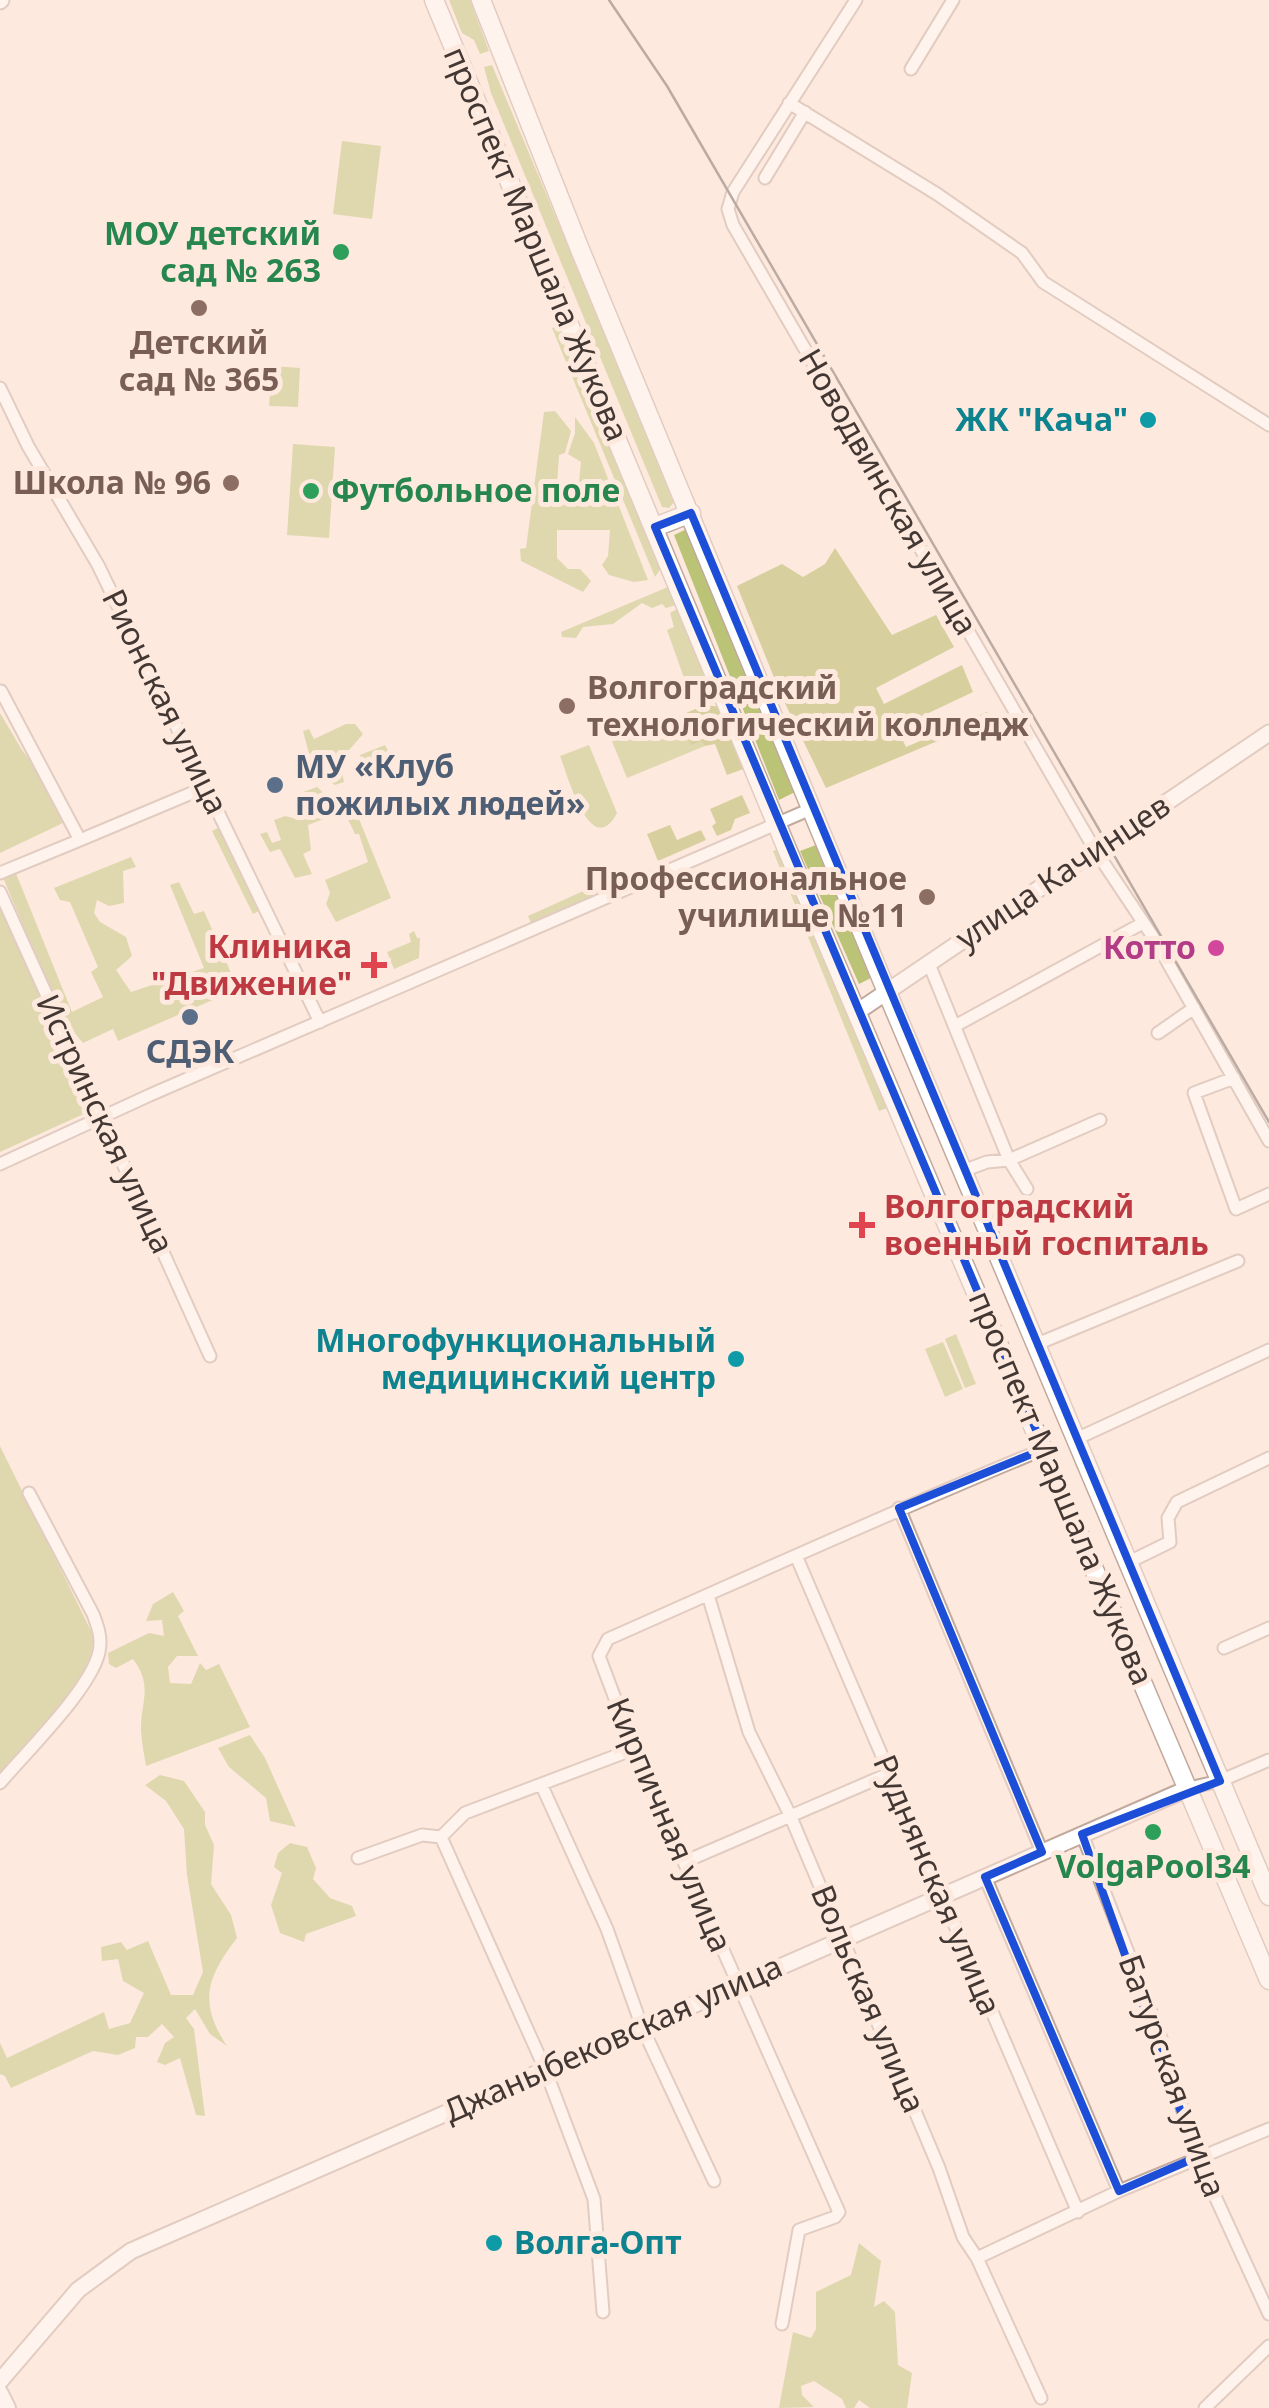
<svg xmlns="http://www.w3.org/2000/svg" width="1269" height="2408" viewBox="0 0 1269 2408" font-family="'Noto Sans',sans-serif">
	<rect width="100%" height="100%" fill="#fee9de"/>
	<path fill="#bbc377" d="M449 0H470L489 51 480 54 474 40 462 33Z
		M492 65 675 501 669 508 662 507 491 93 484 67Z
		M342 141 381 146 372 219 333 214Z
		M562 325 661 568 655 577 552 328Z
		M272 366 300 368 298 407 269 406Z
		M555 411 571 431 565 453 559 455 556 501 577 502 581 462 568 454 575 433V417L594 443 648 580 634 582 609 575 602 565 608 556 610 530H557V558L568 569H580L591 581 583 592 521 561 520 549 526 548 544 412Z
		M293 444 335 447 329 538 287 535Z
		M689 528 795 792 779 800 674 535Z
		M668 587 676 605 666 608 662 604 652 608 642 603 613 624 583 627 576 638 562 637 561 632Z
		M679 608 716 696H703L696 678H684L667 630 674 627 670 613Z
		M0 713 22 750 39 771 63 823 0 853Z
		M679 716 691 744 703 741 705 746 627 778 609 734 623 730 626 736Z
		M346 724H355L363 734 350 749 339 755 344 782 335 785 326 779 315 753 309 754 303 731 309 729 314 739Z
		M385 745 392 759 403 755 408 759 366 777 360 755Z
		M589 745 617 813C591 862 567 774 560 756Z
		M317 787 326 795 331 807 336 805 339 813 308 825 311 850 303 854 312 874 295 878 280 849 270 852 260 834 267 832 272 843 281 840 274 820 285 816 297 819 295 795Z
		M355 809 391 898 336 922 326 904 330 893 325 880 368 862 359 834H355L345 813Z
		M222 826 264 908 253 914 212 831Z
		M816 845 873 977 859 984 800 851Z
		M780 848 890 1107 879 1111 773 851Z
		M131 857 136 867 123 871 124 903 109 906 97 900 94 913 100 922 126 937 132 956 116 970 131 992 204 968 170 885 179 882 194 914 204 911 238 989 118 1041 113 1029 83 1043 61 1017 2 875 15 871 72 1012 103 997 91 972 98 967 70 902 60 900 54 888Z
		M599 884 603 893 532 925 528 916Z
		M0 907 56 1031 88 1112 0 1152Z
		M414 931 417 938H420L419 958 394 969 387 952 411 942 409 934Z
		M956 1334 976 1384 965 1388 945 1339Z
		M943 1342 963 1389 945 1397 925 1349Z
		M0 1446 95 1639 85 1677 0 1777Z
		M173 1592 184 1611 178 1616 198 1656H177L168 1667 170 1683 191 1684 200 1663 206 1670 219 1664 250 1727 146 1766C144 1755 142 1743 141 1732 140 1702 154 1687 133 1659L116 1668 109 1664 108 1653 149 1633 164 1636 162 1620 146 1621 153 1604Z
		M250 1735 265 1758 296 1827 270 1821 266 1798 229 1767 218 1748Z
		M160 1775 184 1781 205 1812V1825L214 1845 211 1884 231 1915 237 1938C207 1977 198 2002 227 2046L210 2034 195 2009 186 2018 194 2029 205 2116 196 2115 180 2058 165 2065 157 2062 165 2043 174 2037 162 2024 148 2037H136L135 2048 118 2055 93 2051 11 2088 5 2076 0 2074V2043L7 2058 104 2012 109 2029 130 2023 144 1993 123 1981 118 1959 102 1961 101 1947 121 1942 127 1950 148 1941 171 1995H193L203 1972 187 1875 184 1829 166 1801 145 1785Z
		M290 1843 307 1847 316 1868 313 1879 330 1898 352 1906 356 1916 306 1934 304 1942 280 1933 271 1905 282 1873 274 1867 278 1853Z
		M859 2243 881 2261 874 2307 884 2301 895 2312 898 2365 912 2373 907 2408H870L859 2400 854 2408H846L842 2399 814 2381 801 2386 802 2395 814 2407 779 2408 793 2332 811 2338 816 2329V2292L851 2275Z"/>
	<path fill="#a8b151" d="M835 548 892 635 936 615 954 647 876 688 884 704 962 665 973 692 897 728 906 747 987 712 990 719 826 788 782 697 737 586 782 564 803 577 825 564Z
		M705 705 722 707 746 768 727 775 715 744 705 746 702 741 691 745 679 716Z
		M742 795 750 813 735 819 731 830 717 836 712 826 716 823 710 809Z
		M670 825 677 840 701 830 706 840 658 861 647 834Z"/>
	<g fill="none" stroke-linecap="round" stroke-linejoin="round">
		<g stroke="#c2a99d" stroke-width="15">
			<path id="minor" d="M856 0 733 192 728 209 733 225 1095 850 1155 940 1269 1141
				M911 69 953 0
				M789 103 937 194 1022 253 1043 282 1269 425
				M765 178 805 112
				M0 388 28 446 98 565 320 1022
				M80 840 206 787
				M0 873 80 840 1 691
				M0 892 210 1356
				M929 964 1009 1160 1027 1189
				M955 1026 1143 923
				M1158 1033 1194 1008
				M1234 1078 1194 1093 1236 1209 1269 1194
				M0 1164 150 1095 813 808
				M963 1171 987 1162 1009 1160 1100 1120
				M1037 1344 1238 1261
				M1076 1439 1269 1350
				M899 1508 1042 1852
				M797 1558 1078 2212
				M1129 1562 1170 1542 1168 1518 1177 1502 1269 1458
				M708 1595 749 1732 790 1815 939 2168 963 2237 977 2258 1041 2398
				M1224 1648 1269 1628
				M0 1783C26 1752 91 1689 99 1652 102 1638 98 1627 93 1614L29 1493
				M541 1784 607 1929 642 2027 714 2181
				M1189 1788 1220 1781 1269 1760
				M1082 1834 1160 2035 1197 2157 1269 2314
				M441 1837 545 2069 594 2199 603 2312
				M358 1858 422 1835 441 1837 465 1813 634 1749
				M684 1862 888 1774
				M985 1877 1119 2191
				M977 2258 1119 2191 1269 2129
				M782 2324 799 2230 835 2217 839 2212 634 1749 599 1656 608 1639C753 1575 897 1509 1044 1449
				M1205 2408 1269 2346"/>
		</g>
		<g stroke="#c2a99d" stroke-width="18">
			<path id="tertiary" d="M0 2392 8 2408"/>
		</g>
		<g stroke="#c2a99d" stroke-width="19">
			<path id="secondary" d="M0 1 1 0
				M857 1012 1269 733
				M0 2381 78 2290 131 2251 1189 1788"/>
		</g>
		<g stroke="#c2a99d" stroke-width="21">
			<path id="trunk" d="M434 0 787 849 1269 1980
				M481 0 581 252 887 992 1269 1896
				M655 527 691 513"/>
		</g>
		<use href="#minor" stroke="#fff" stroke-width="11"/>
		<use href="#tertiary" stroke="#fff" stroke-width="14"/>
		<use href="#secondary" stroke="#fff" stroke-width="15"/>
		<use href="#trunk" stroke="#fff" stroke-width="18"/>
		<path stroke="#6d6059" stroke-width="2.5" d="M609 0 667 86 1269 1122"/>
	</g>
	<path d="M0 0H1269V2408H0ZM691 513 1220 1781 1082 1834 1197 2157 1119 2191 985 1877 1042 1852 899 1508 1044 1449 655 527Z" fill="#fee9de" fill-opacity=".55" fill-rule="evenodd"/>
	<path fill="none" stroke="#1d4ed8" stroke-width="8" stroke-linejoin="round" d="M691 513 1220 1781 1082 1834 1197 2157 1119 2191 985 1877 1042 1852 899 1508 1044 1449 655 527Z"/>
	<g fill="#2e9e5b" stroke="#fee9de" stroke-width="4">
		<circle cx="341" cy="252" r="10"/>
		<circle cx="311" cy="491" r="10"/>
		<circle cx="1153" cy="1832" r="10"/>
	</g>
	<g fill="#8d6e63" stroke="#fee9de" stroke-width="4">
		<circle cx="199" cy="308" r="10"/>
		<circle cx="231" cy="483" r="10"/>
		<circle cx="567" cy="706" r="10"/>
		<circle cx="927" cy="897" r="10"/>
	</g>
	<g fill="#0f9aa8" stroke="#fee9de" stroke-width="4">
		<circle cx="1148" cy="420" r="10"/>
		<circle cx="736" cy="1359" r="10"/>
		<circle cx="494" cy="2243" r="10"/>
	</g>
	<g fill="#5c6f8a" stroke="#fee9de" stroke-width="4">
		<circle cx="275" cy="785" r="10"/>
		<circle cx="190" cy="1017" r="10"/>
	</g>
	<circle fill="#d1479c" stroke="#fee9de" stroke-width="4" cx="1216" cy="948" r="10"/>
	<g fill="#e0444e" stroke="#fee9de" stroke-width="4">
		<path d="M369 950h10v10h10v10h-10v10h-10v-10h-10v-10h10z"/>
		<path d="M857 1210h10v10h10v10h-10v10h-10v-10h-10v-10h10z"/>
	</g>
	<g text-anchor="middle" stroke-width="10" stroke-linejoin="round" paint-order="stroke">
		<g font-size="32" font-weight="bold" fill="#27864d" stroke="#fee9de" text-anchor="end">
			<text x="321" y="245">МОУ детский<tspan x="321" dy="37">сад № 263</tspan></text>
			<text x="331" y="502" text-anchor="start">Футбольное поле</text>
			<text x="1153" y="1878" text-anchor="middle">VolgaPool34</text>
		</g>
		<g font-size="32" fill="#423732" stroke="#fee9de">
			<text transform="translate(536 244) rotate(67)" y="11">проспект Маршала Жукова</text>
			<text transform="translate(888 492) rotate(60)" y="11">Новодвинская улица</text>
			<text transform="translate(165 702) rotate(64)" y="11">Рионская улица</text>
			<text transform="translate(1063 872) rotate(-34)" y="11">улица Качинцев</text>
			<text transform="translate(105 1124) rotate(65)" y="11">Истринская улица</text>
			<text transform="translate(1061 1488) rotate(67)" y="11">проспект Маршала Жукова</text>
			<text transform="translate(669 1825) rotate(67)" y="11">Кирпичная улица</text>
			<text transform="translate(937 1885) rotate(67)" y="11">Руднянская улица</text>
			<text transform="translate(868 1999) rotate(67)" y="11">Вольская улица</text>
			<text transform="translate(613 2039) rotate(-24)" y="11">Джаныбековская улица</text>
			<text transform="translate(1172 2076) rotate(70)" y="11">Батурская улица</text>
		</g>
		<g font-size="32" font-weight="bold" fill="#785e54" stroke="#fee9de" text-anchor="end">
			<text x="199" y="354" text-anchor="middle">Детский<tspan x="199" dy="37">сад № 365</tspan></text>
			<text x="211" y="494">Школа № 96</text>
			<text x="587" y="699" text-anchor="start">Волгоградский<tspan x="587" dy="37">технологический колледж</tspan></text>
			<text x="907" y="890">Профессиональное<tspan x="907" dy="37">училище №11</tspan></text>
		</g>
		<g font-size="32" font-weight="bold" fill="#0d838f" stroke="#fee9de" text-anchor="end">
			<text x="1128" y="431">ЖК "Кача"</text>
			<text x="716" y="1352">Многофункциональный<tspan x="716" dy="37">медицинский центр</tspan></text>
			<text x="514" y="2254" text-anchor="start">Волга-Опт</text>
		</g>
		<g font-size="32" font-weight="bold" fill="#4e5e75" stroke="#fee9de" text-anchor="start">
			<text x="295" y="778">МУ «Клуб<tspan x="295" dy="37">пожилых людей»</tspan></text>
			<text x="190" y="1063" text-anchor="middle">СДЭК</text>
		</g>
		<g font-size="32" font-weight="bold" fill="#be3a42" stroke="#fee9de" text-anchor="end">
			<text x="352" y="958">Клиника<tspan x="352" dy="37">"Движение"</tspan></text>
			<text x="884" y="1218" text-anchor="start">Волгоградский<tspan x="884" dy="37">военный госпиталь</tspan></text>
		</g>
		<g font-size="32" font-weight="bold" fill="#b23c85" stroke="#fee9de" text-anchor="end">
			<text x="1196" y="959">Котто</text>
		</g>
	</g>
</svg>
